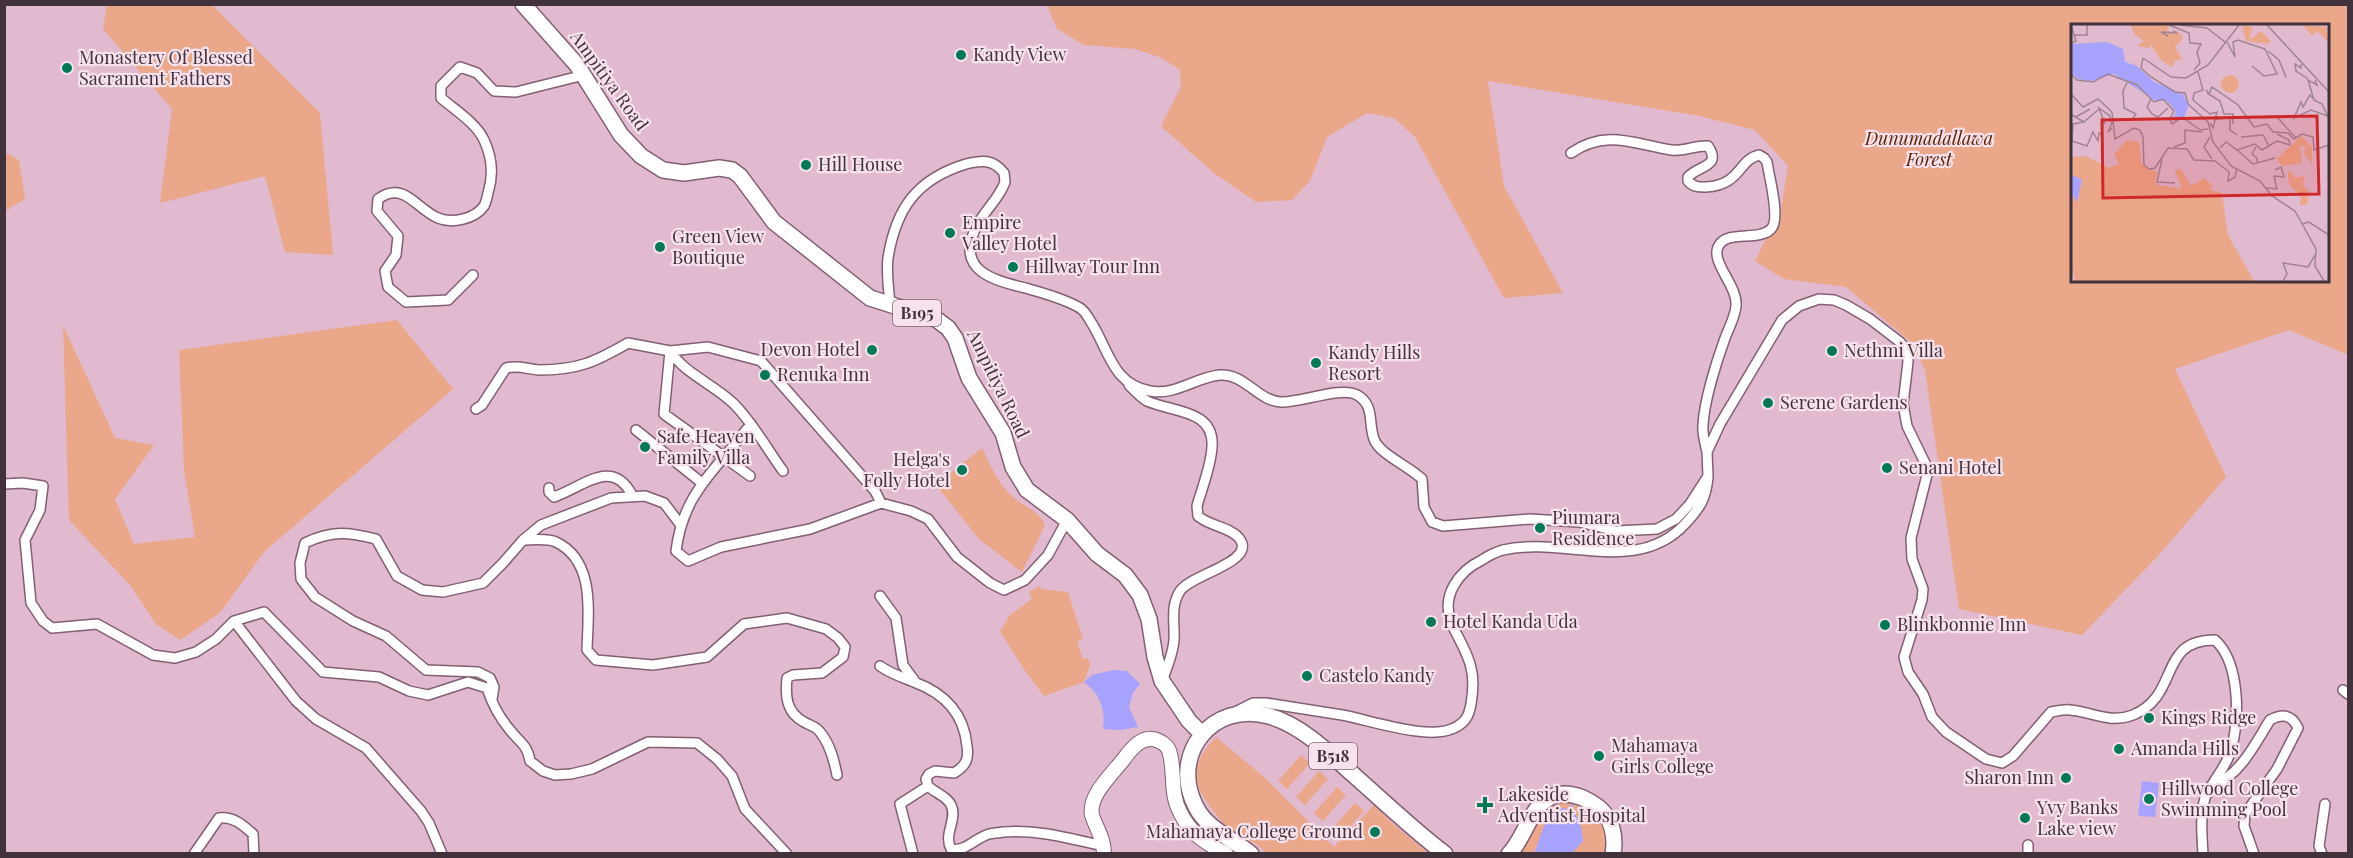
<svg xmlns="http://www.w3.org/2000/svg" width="2353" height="858" viewBox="0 0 2353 858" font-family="'Playfair Display',serif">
	<rect width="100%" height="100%" fill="#e1bacf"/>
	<path fill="#eba789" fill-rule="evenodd" d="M107 5H212L320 113 333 255 285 252 265 176 160 203 172 109 103 29Z
		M1047 5H2348V355L2289 330 2175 369 2226 477 2157 557 2082 635 1959 609 1925 370 1913 344 1846 287 1784 279 1755 261 1781 209 1788 166 1755 130 1699 116 1488 81 1504 186 1563 293 1504 298 1415 137 1394 118 1367 113 1327 137 1310 181 1292 200 1256 202 1215 174 1161 126 1181 87 1180 70 1162 58 1135 49 1084 45 1057 29ZM2072 26H2328V280H2072Z
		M4 152 19 160 25 199 5 211Z
		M397 320 453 389 264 552 220 613 180 640 156 624 130 585 69 520 63 325 115 438 154 445 115 499 134 544 195 537 184 471 179 350Z
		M982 448C990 465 999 485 1013 497 1025 508 1038 509 1045 525L1022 572 979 539 936 485Z
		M1040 586 1041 589 1068 592 1083 639 1077 641 1083 659 1088 658 1090 665 1084 682 1044 696 1023 668 1000 631 1010 615 1032 599 1029 592Z
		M1216 737 1265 778 1334 847 1374 805 1392 823 1428 853H1267C1256 841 1241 838 1228 829 1223 825 1220 819 1216 814 1192 786 1188 766 1216 737Z
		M1301 755 1310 763 1287 789 1278 781Z
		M1319 771 1328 779 1305 805 1296 797Z
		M1337 787 1346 795 1323 821 1314 813Z
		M1557 799C1577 801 1600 809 1607 830 1609 837 1609 846 1610 853H1572L1583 841 1572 811C1547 797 1542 839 1534 853L1518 854 1540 813Z
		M1355 803 1364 811 1341 837 1332 829Z"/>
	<path fill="#a6a2fd" d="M1114 670 1127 671 1140 684 1133 693 1129 707 1138 727 1120 730 1103 729C1106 710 1100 694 1084 682L1092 675Z
		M2142 781 2159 783 2155 817 2138 816Z
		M1562 808C1579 809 1582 827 1583 841L1572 853H1534C1542 838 1543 813 1562 808Z"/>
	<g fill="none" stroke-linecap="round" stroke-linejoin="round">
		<path stroke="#a6a2fd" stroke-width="3" d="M1570 810 1572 806"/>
		<g stroke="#825f72" stroke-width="12">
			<path id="minor" d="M1571 153C1607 129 1633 144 1671 150 1684 152 1695 145 1708 146 1722 167 1699 165 1688 177V181C1693 187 1698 187 1706 187 1741 185 1738 160 1759 155L1764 158 1767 162C1769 177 1781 219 1771 229 1758 242 1726 229 1718 247 1711 263 1738 286 1736 306 1735 318 1728 329 1724 341 1716 363 1704 402 1703 425 1702 434 1705 443 1707 452
				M473 275 448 300 406 302 388 287 385 271 396 255 398 236 377 211 378 199C404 180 416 209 438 218 452 224 475 219 484 206 486 203 487 197 488 193 494 174 492 157 484 140 476 123 455 110 441 98V86L460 67 477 73 494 91 516 92 584 75
				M890 305C889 290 886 273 888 258 896 208 917 179 966 164 982 160 993 159 1004 173L1005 182C999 200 981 213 974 232 957 274 999 281 1029 289 1046 294 1065 299 1080 308 1085 311 1088 317 1091 322 1109 350 1112 384 1150 391 1175 396 1196 377 1220 375 1244 373 1258 401 1281 402 1301 403 1341 386 1357 395 1375 405 1368 423 1374 439 1379 454 1409 466 1422 479L1424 507 1432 522 1443 526 1530 519 1579 522 1616 531 1657 529 1676 519 1690 504 1708 476 1707 452 1720 424 1782 320 1799 306 1819 299 1834 300 1846 305 1870 319 1900 342 1907 351 1908 362 1903 404 1907 426 1925 463 1927 475 1911 538 1912 559 1923 589 1922 600 1904 657 1908 672 1923 694 1932 717 1946 732 1986 759 2002 763 2013 756 2051 712C2057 711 2064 709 2070 710 2093 712 2109 724 2133 715 2181 695 2157 640 2215 640 2241 663 2241 728 2228 758 2222 772 2210 785 2205 798 2200 814 2202 837 2203 854
				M670 351 664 414 724 457C698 487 681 510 676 551L688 561 721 547 810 529 881 503 911 511 928 519 957 557 990 583 1004 590 1025 580 1048 555 1067 520
				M670 351C686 375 714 384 734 404 753 423 767 449 783 471
				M1129 385C1135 391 1140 397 1147 401 1171 412 1215 409 1212 447 1211 466 1202 488 1197 506L1198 516C1209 526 1230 527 1239 538 1258 562 1191 574 1180 591 1170 607 1175 622 1174 640 1173 654 1167 668 1162 681
				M476 409 482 405 506 368C518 365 527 369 539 370 578 370 595 362 628 343L670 351 708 347 761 361 875 491 881 503
				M636 430 702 483
				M750 476 724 457 751 424
				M4 484 23 483 43 486 40 510 25 540 31 603 43 621 52 628 97 624 153 655 175 658 196 652 216 639 234 621 264 612 323 672 379 677 409 691 428 695 468 682 487 688C492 704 499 717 510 730 520 743 527 744 530 761L543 771 555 775 571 774 592 769 648 742 697 743 717 759 732 776 745 809 787 854
				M549 488V492L554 497C583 487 612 457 632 495
				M523 540C533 540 547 538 556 542 596 561 588 614 587 650L596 660 653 665 707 657 744 624 787 618 826 629 838 638 845 647 843 657 822 673 793 675 787 678C785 698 787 713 804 722 809 725 817 727 820 732 830 744 834 760 837 775
				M880 596 896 618 903 665 914 680
				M234 621 296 701 316 719 366 748 421 811 429 823 442 854
				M880 666C891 674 902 677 914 682 944 693 964 713 967 746 969 759 966 766 954 773L935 771 929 774 926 779 928 786C935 793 947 796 951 805 958 819 943 834 951 849 966 852 975 838 989 834 993 833 998 833 1003 832 1037 829 1071 839 1104 846
				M2343 690 2348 694
				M492 699 494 687 490 678 478 672 426 670 386 636 353 621 315 597 301 579 300 563 305 543C332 530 348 532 376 539L397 576 422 590 443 592 483 583 503 563 523 540 541 525 611 498 645 496 664 503 680 524
				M1237 711 1253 703H1266C1292 707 1317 711 1342 715 1370 720 1429 741 1454 728 1465 723 1469 716 1471 704 1473 692 1474 679 1471 668 1468 652 1457 637 1451 622 1441 595 1459 571 1482 560 1488 556 1496 552 1503 550 1564 536 1637 576 1685 524 1700 508 1706 499 1708 477
				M2215 785C2242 772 2255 744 2270 720 2283 713 2292 715 2298 728L2277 769 2245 814 2244 826 2254 854
				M2028 845V854
				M194 854 219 818C233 816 243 825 253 834L254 854
				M913 854 900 804 928 786
				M2322 854 2319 846 2325 804"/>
		</g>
		<g stroke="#825f72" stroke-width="16">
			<path id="secondary" d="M1104 854C1104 838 1096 828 1092 815 1088 796 1112 774 1123 760 1131 749 1143 733 1159 741 1164 743 1169 748 1170 754 1175 774 1170 793 1180 812 1190 834 1206 843 1226 854"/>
		</g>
		<g stroke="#825f72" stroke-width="18">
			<path id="primary" d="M523 4 577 65 621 135 641 156 663 170 684 173 719 168 732 170 740 176 774 222 870 298 936 319 948 328 955 338 969 378 1003 433 1013 467 1027 490 1067 520 1097 554 1125 575 1140 595 1149 619 1155 657 1162 681 1189 721 1201 733
				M1251 854C1233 839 1207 829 1196 807 1169 755 1212 700 1269 716 1300 725 1325 749 1348 770 1380 798 1411 828 1445 854
				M1509 854C1528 835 1531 796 1563 794 1577 794 1587 799 1598 807 1612 818 1616 836 1613 854"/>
		</g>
		<use href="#minor" stroke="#fff" stroke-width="9"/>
		<use href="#secondary" stroke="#fff" stroke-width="14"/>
		<use href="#primary" stroke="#fff" stroke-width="15"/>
	</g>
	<g fill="#007956" stroke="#f6e1ec" stroke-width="2">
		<circle cx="961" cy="55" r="6"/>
		<circle cx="67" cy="68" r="6"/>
		<circle cx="806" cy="165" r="6"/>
		<circle cx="950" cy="233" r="6"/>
		<circle cx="660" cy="247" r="6"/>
		<circle cx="1013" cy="267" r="6"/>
		<circle cx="872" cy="350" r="6"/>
		<circle cx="1832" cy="351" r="6"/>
		<circle cx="1316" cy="363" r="6"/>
		<circle cx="765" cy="375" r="6"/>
		<circle cx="1768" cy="403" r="6"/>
		<circle cx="645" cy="447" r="6"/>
		<circle cx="1887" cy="468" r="6"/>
		<circle cx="962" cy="470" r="6"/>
		<circle cx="1540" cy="528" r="6"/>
		<circle cx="1431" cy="622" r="6"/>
		<circle cx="1885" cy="625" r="6"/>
		<circle cx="1307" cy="676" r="6"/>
		<circle cx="2149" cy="718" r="6"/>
		<circle cx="2119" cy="749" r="6"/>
		<circle cx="1599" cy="756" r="6"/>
		<circle cx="2066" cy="778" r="6"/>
		<circle cx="2149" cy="799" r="6"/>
		<path d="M1482 796h6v6h6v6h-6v6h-6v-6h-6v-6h6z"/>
		<circle cx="2025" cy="818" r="6"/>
		<circle cx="1375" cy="832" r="6"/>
	</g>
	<g text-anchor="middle" stroke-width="4.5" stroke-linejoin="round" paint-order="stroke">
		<g fill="#f6e1ec" stroke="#786670" stroke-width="1.5">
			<rect x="893" y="300" width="48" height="26" rx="4.5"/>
			<rect x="1309" y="743" width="48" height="26" rx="4.5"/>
		</g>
		<g font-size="16" font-weight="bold" fill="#42323b">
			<text x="917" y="319">B195</text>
			<text x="1333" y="762">B518</text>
		</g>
		<g font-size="18" fill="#42323b" stroke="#f6e1ec" text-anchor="start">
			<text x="973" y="61">Kandy View</text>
			<text x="79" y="64">Monastery Of Blessed<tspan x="79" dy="21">Sacrament Fathers</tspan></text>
			<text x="818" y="171">Hill House</text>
			<text x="962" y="229">Empire<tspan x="962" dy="21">Valley Hotel</tspan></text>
			<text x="672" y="243">Green View<tspan x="672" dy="21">Boutique</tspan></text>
			<text x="1025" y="273">Hillway Tour Inn</text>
			<text x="860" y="356" text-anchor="end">Devon Hotel</text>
			<text x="1844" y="357">Nethmi Villa</text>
			<text x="1328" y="359">Kandy Hills<tspan x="1328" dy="21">Resort</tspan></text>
			<text x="777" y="381">Renuka Inn</text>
			<text x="1780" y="409">Serene Gardens</text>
			<text x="657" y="443">Safe Heaven<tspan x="657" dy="21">Family Villa</tspan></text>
			<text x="950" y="466" text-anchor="end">Helga's<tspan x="950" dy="21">Folly Hotel</tspan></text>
			<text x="1899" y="474">Senani Hotel</text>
			<text x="1552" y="524">Piumara<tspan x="1552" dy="21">Residence</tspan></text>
			<text x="1443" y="628">Hotel Kanda Uda</text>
			<text x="1897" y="631">Blinkbonnie Inn</text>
			<text x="1319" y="682">Castelo Kandy</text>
			<text x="2161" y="724">Kings Ridge</text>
			<text x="1611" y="752">Mahamaya<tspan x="1611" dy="21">Girls College</tspan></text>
			<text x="2131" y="755">Amanda Hills</text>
			<text x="2054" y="784" text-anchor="end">Sharon Inn</text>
			<text x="2161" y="795">Hillwood College<tspan x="2161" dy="21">Swimming Pool</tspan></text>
			<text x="1498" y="801">Lakeside<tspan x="1498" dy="21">Adventist Hospital</tspan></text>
			<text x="2037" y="814">Yvy Banks<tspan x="2037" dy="21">Lake view</tspan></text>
			<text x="1363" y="838" text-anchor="end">Mahamaya College Ground</text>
		</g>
		<g font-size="18" fill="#42323b" stroke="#f6e1ec">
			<text transform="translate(609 81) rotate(54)" y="6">Ampitiya Road</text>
			<text transform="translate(998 384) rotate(64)" y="6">Ampitiya Road</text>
		</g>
		<g font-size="18" font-style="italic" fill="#5f2403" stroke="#f6e1ec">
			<text x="1929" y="145">Dunumadallawa<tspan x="1929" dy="21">Forest</tspan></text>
		</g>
	</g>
	<g transform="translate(2071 24)">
		<rect width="258" height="258" fill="#e1bacf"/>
		<path d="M60 1H98L96 7 108 8 112 15 104 23 111 35 104 37 101 43 89 35 80 21 78 24 66 22 73 17 63 10ZM171 1 182 3 178 16 190 7 200 17 196 20 175 17ZM231 1 255 3 258 19 246 7 242 12ZM150 60a9 9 0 1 1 18 0a9 9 0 1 1-18 0ZM230 112 241 123V141L233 130 234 121 229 122 231 139 211 142 206 135ZM56 116 68 118 71 140 87 149 84 158 87 161 111 165 104 146 110 145 120 162 133 154 141 161 140 166 151 169 157 211 183 257H5L0 242V169L7 177 10 156 0 150V133L15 132 38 144 48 140 43 130ZM217 148H221L223 154 233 152 232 161 238 168 236 181H229L230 172 218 160Z" fill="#eba789"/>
		<path d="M36 18 52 25 54 38 66 42 83 58 112 70 117 82 114 92 105 98 102 96 105 87 96 77H85L43 50 20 57 7 55 0 48V20ZM0 150 11 156 6 178 0 169Z" fill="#a6a2fd"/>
		<path fill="none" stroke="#a18494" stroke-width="1.5" d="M98 1 118 9 119 19 130 20 126 28 129 39 123 46M109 1 136 4 154 18M196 1 258 68M4 11H16V1M97 12 90 8 106 9 102 7M156 18 164 33 162 18 167 16 194 25 206 50 193 52 181 42M0 19 5 17 0 1M197 27 208 36 215 53M72 34 70 44 80 53 104 68 114 69 117 80 137 98 142 118 160 142 189 157 201 172 224 187 245 225 244 242 253 257M72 34 100 53 115 54 137 41 168 1M230 40V44L224 40 225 47 237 55M127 48 132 66 123 69 122 76 139 90 146 88 142 104 139 99M0 50 6 56 22 58 37 50 66 61 83 78 92 75 103 87 99 95 101 100 111 93 129 106 137 105M244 56 246 61 237 56 243 76 251 80 258 95M56 59 52 67 53 84 65 90 61 96M135 66 138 70 141 63 167 81 183 103 196 100 202 108 217 109 223 115 231 110 242 113 243 126 258 121M136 69 149 77 153 90H162V100M0 70 12 83 27 75 41 88 44 115 63 104 69 106 72 113 73 141 78 145 84 144 97 124 116 125 123 136 144 137 158 148 157 157 164 153 166 145M80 75 76 83 81 90 87 93 97 84M243 75 239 71 232 83 230 78 223 94 240 86 257 92M19 85 5 93 1 91 13 98 2 100 1 117 16 122 22 108 27 117 28 109 32 111M190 93 205 92 225 114M145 95 159 94V106L166 111M13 98 28 85M34 100 28 84 39 92 41 99 37 108 41 104M139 113 133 123 141 135M170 113 192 111 198 122M103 123 114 119V106L131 108M185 123 181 130 186 134V139M149 124 155 118 166 126 184 120 191 126 206 117 219 121 218 116 206 110M166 126 182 140 204 134M91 135 86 158 104 159M195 164 206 165 203 152 213 153 210 143 204 146M231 200 238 198 258 211M212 257 216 250 212 239 237 243 244 231"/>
		<path fill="#cf2829" fill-opacity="0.15" stroke="#cf2829" stroke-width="3" d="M246 92 248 170 32 174 31 96Z"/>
		<rect width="258" height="258" fill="none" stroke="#42323b" stroke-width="3"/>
	</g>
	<rect width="2353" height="858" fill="none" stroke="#42323b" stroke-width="12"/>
</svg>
